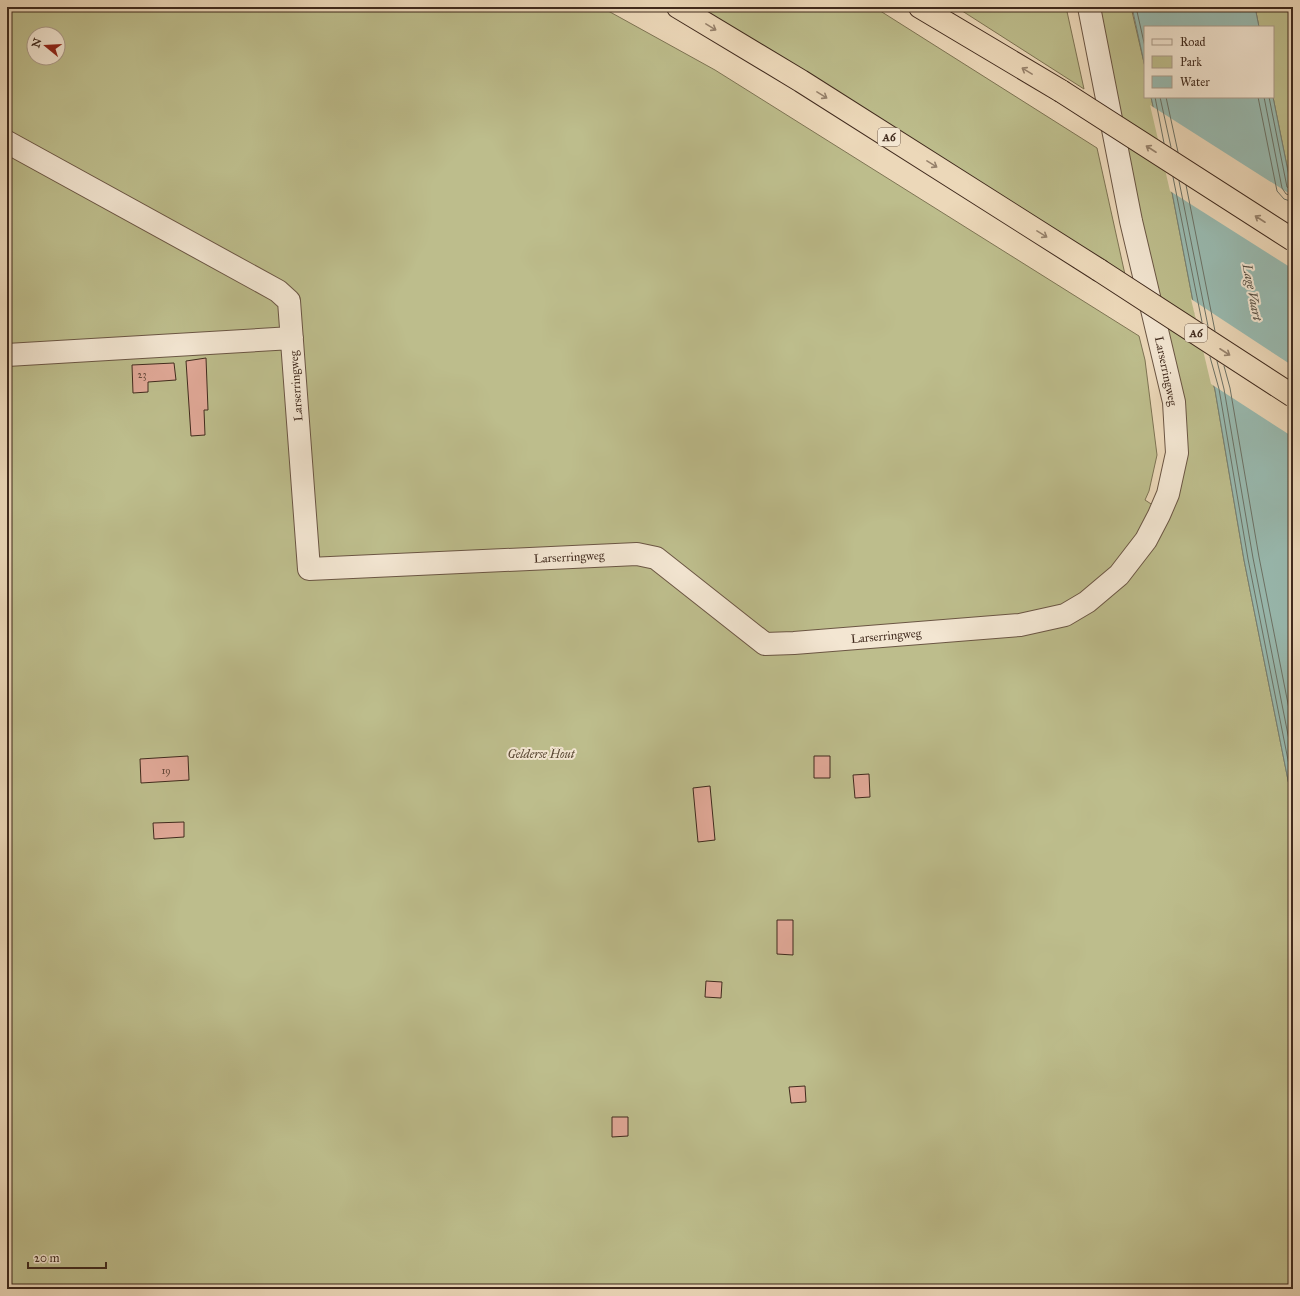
<svg xmlns="http://www.w3.org/2000/svg" width="1300" height="1296" viewBox="0 0 1300 1296" font-family="'IM FELL Great Primer',serif">
	<rect width="100%" height="100%" fill="#ecd8b9"/>
	<filter id="stains"><feTurbulence type="fractalNoise" baseFrequency=".005" numOctaves="4"/><feColorMatrix values="0 0 0 0 .2 0 0 0 0 .09 0 0 0 0 .02 0 0 0 .5 -.17"/></filter>
	<radialGradient id="worn" r=".72"><stop offset=".6" stop-color="#630" stop-opacity="0"/><stop offset="1" stop-color="#630" stop-opacity=".3"/></radialGradient>
	<path fill="#bdbd8c" stroke="#7e7454" fill-rule="evenodd" d="M7 7H601L715 70 1139 336 1145 360 1157 455 1149 491 1145 500 1165 513 1185 451 1091 7H1131L1145 67V97H1151L1171 187 1196 317 1215 390 1244 560 1293 805V1289H7ZM34 34H58V58H34Z
		M686 7H874L1097 148 1126 279Z
		M956 7H1066L1084 89Z
		M1255 7H1293V196L1273 97V27H1259Z"/>
	<path fill="#99bab0" stroke="#758075" d="M1132 7H1255L1259 27H1145V67Z
		M1151 97H1273L1293 196V805L1244 560 1215 390 1196 317 1171 187Z"/>
	<path fill="#ecd8b9" d="M1150 105 1293 196V269L1170 191Z
		M1191 299 1293 366V437L1211 384Z"/>
	<g fill="none" stroke-linecap="round" stroke-linejoin="round">
		<path stroke="#6c7266" stroke-width="1" d="M1136 7 1145 47
			M1155 97 1164 143
			M1160 97 1171 147
			M1166 97 1178 152
			M1258 97 1277 191 1284 199 1293 202
			M1264 97 1282 188 1286 194 1293 196
			M1269 97 1287 187 1293 191
			M1173 177 1202 322
			M1179 181 1208 326
			M1186 185 1215 331
			M1210 357 1219 389 1248 559 1293 785
			M1217 361 1224 389 1253 558 1293 760
			M1224 366 1230 388 1259 557 1293 729"/>
	</g>
	<path fill="#e0a897" stroke="#402a1d" d="M206 358 208 410H204L205 435 191 436 186 361Z
		M174 363 176 380 148 382V392L133 393 132 365Z
		M188 756 189 780 141 783 140 759Z
		M814 756H830V778H814Z
		M869 774 870 797 855 798 853 775Z
		M710 786 715 840 698 842 693 788Z
		M184 822V837L154 839 153 823Z
		M777 920H793V955L777 954Z
		M706 981 722 982 721 998 705 997Z
		M805 1086 806 1102 791 1103 789 1087Z
		M612 1117H628V1136L612 1137Z"/>
	<g fill="none" stroke-linecap="round" stroke-linejoin="round">
		<g stroke="#6b5644" stroke-width="24">
			<path id="street" d="M7 142 278 291 289 301 309 569 637 554 656 558 765 644 794 643 1020 625 1065 615 1087 602 1119 575 1146 540 1159 515 1168 494 1177 453 1174 402 1131 221 1089 7
				M7 355 292 338"/>
		</g>
		<g stroke="#402a1d" stroke-width="24">
			<path id="highway" d="M678 7 801 81 1099 270
				M920 7 1061 91"/>
		</g>
		<use href="#street" stroke="#f3e6d2" stroke-width="22"/>
		<use href="#highway" stroke="#ecd8b9" stroke-width="22"/>
		<g stroke="#402a1d" stroke-width="24" stroke-linecap="butt">
			<path id="highway-bridge" d="M1061 91 1293 240
				M1099 270 1293 396"/>
		</g>
		<use href="#highway-bridge" stroke="#ecd8b9" stroke-width="22"/>
	</g>
	<defs><path id="oneway-shaft" d="M-6 0H5M1.5-3L5.5 0L1.5 3" fill="none" stroke-width="1.6" stroke-linecap="round" stroke-linejoin="round"/></defs>
	<g stroke="#96816b">
		<use href="#oneway-shaft" transform="translate(711 27) rotate(31)"/>
		<use href="#oneway-shaft" transform="translate(1027 71) rotate(-149)"/>
		<use href="#oneway-shaft" transform="translate(822 95) rotate(32)"/>
		<use href="#oneway-shaft" transform="translate(1151 149) rotate(-147)"/>
		<use href="#oneway-shaft" transform="translate(932 164) rotate(32)"/>
		<use href="#oneway-shaft" transform="translate(1260 219) rotate(-147)"/>
		<use href="#oneway-shaft" transform="translate(1042 234) rotate(32)"/>
		<use href="#oneway-shaft" transform="translate(1225 352) rotate(33)"/>
	</g>
	<g text-anchor="middle" stroke-width="4" stroke-linejoin="round" paint-order="stroke">
		<g font-size="10" fill="#684a3c">
			<text x="142" y="378">23</text>
			<text x="166" y="774">19</text>
		</g>
		<g fill="#f3e6d2" stroke="#766253" stroke-width="1">
			<rect x="878" y="128" width="22" height="18" rx="3"/>
			<rect x="1185" y="324" width="22" height="18" rx="3"/>
		</g>
		<g font-size="11" font-weight="bold" fill="#402a1d">
			<text x="889" y="141">A6</text>
			<text x="1196" y="337">A6</text>
		</g>
		<g font-size="12" fill="#402a1d" stroke="#f3e6d2">
			<text transform="translate(1166 371) rotate(78)" y="4">Larserringweg</text>
			<text transform="translate(296 386) rotate(-94)" y="4">Larserringweg</text>
			<text transform="translate(569 557) rotate(-3)" y="4">Larserringweg</text>
			<text transform="translate(886 636) rotate(-5)" y="4">Larserringweg</text>
		</g>
		<g font-size="12" font-style="italic" fill="#594733" stroke="#f3e6d2">
			<text x="541" y="758">Gelderse Hout</text>
		</g>
		<g font-size="13" font-style="italic" fill="#564e42" stroke="#f3e6d2">
			<text transform="translate(1253 292) rotate(79)" y="5">Lage Vaart</text>
		</g>
	</g>
	<rect width="1300" height="1296" fill="none" stroke="#ecd8b9" stroke-width="24"/>
	<rect x="8" y="8" width="1284" height="1280" fill="none" stroke="#402a1d" stroke-width="2"/>
	<rect x="12" y="12" width="1276" height="1272" fill="none" stroke="#402a1d"/>
	<rect x="1144" y="26" width="130" height="72" fill="#f3e6d2" stroke="#ab9b8a"/>
	<rect x="1152" y="39" width="20" height="6" fill="#f3e6d2" stroke="#ab9b8a"/>
	<text x="1180" y="46" font-size="12" fill="#402a1d">Road</text>
	<rect x="1152" y="56" width="20" height="12" fill="#bdbd8c" stroke="#ab9b8a"/>
	<text x="1180" y="66" font-size="12" fill="#402a1d">Park</text>
	<rect x="1152" y="76" width="20" height="12" fill="#99bab0" stroke="#ab9b8a"/>
	<text x="1180" y="86" font-size="12" fill="#402a1d">Water</text>
	<g transform="translate(46 46) rotate(288)"><circle r="19" fill="#f3e6d2" stroke="#ab9b8a"/>
	<path d="M0-3L7 15L0 10L-7 15Z" fill="#8f2418"/>
	<text y="-6" font-size="11" font-weight="bold" text-anchor="middle" fill="#402a1d">N</text>
	</g>
	<path d="M28 1262v6h78v-6" fill="none" stroke="#402a1d" stroke-width="2"/>
	<text x="34" y="1262" font-size="12" fill="#402a1d" stroke="#f3e6d2" stroke-width="3" paint-order="stroke">20 m</text>
	<rect width="100%" height="100%" filter="url(#stains)"/>
	<rect width="100%" height="100%" fill="url(#worn)"/>
</svg>
